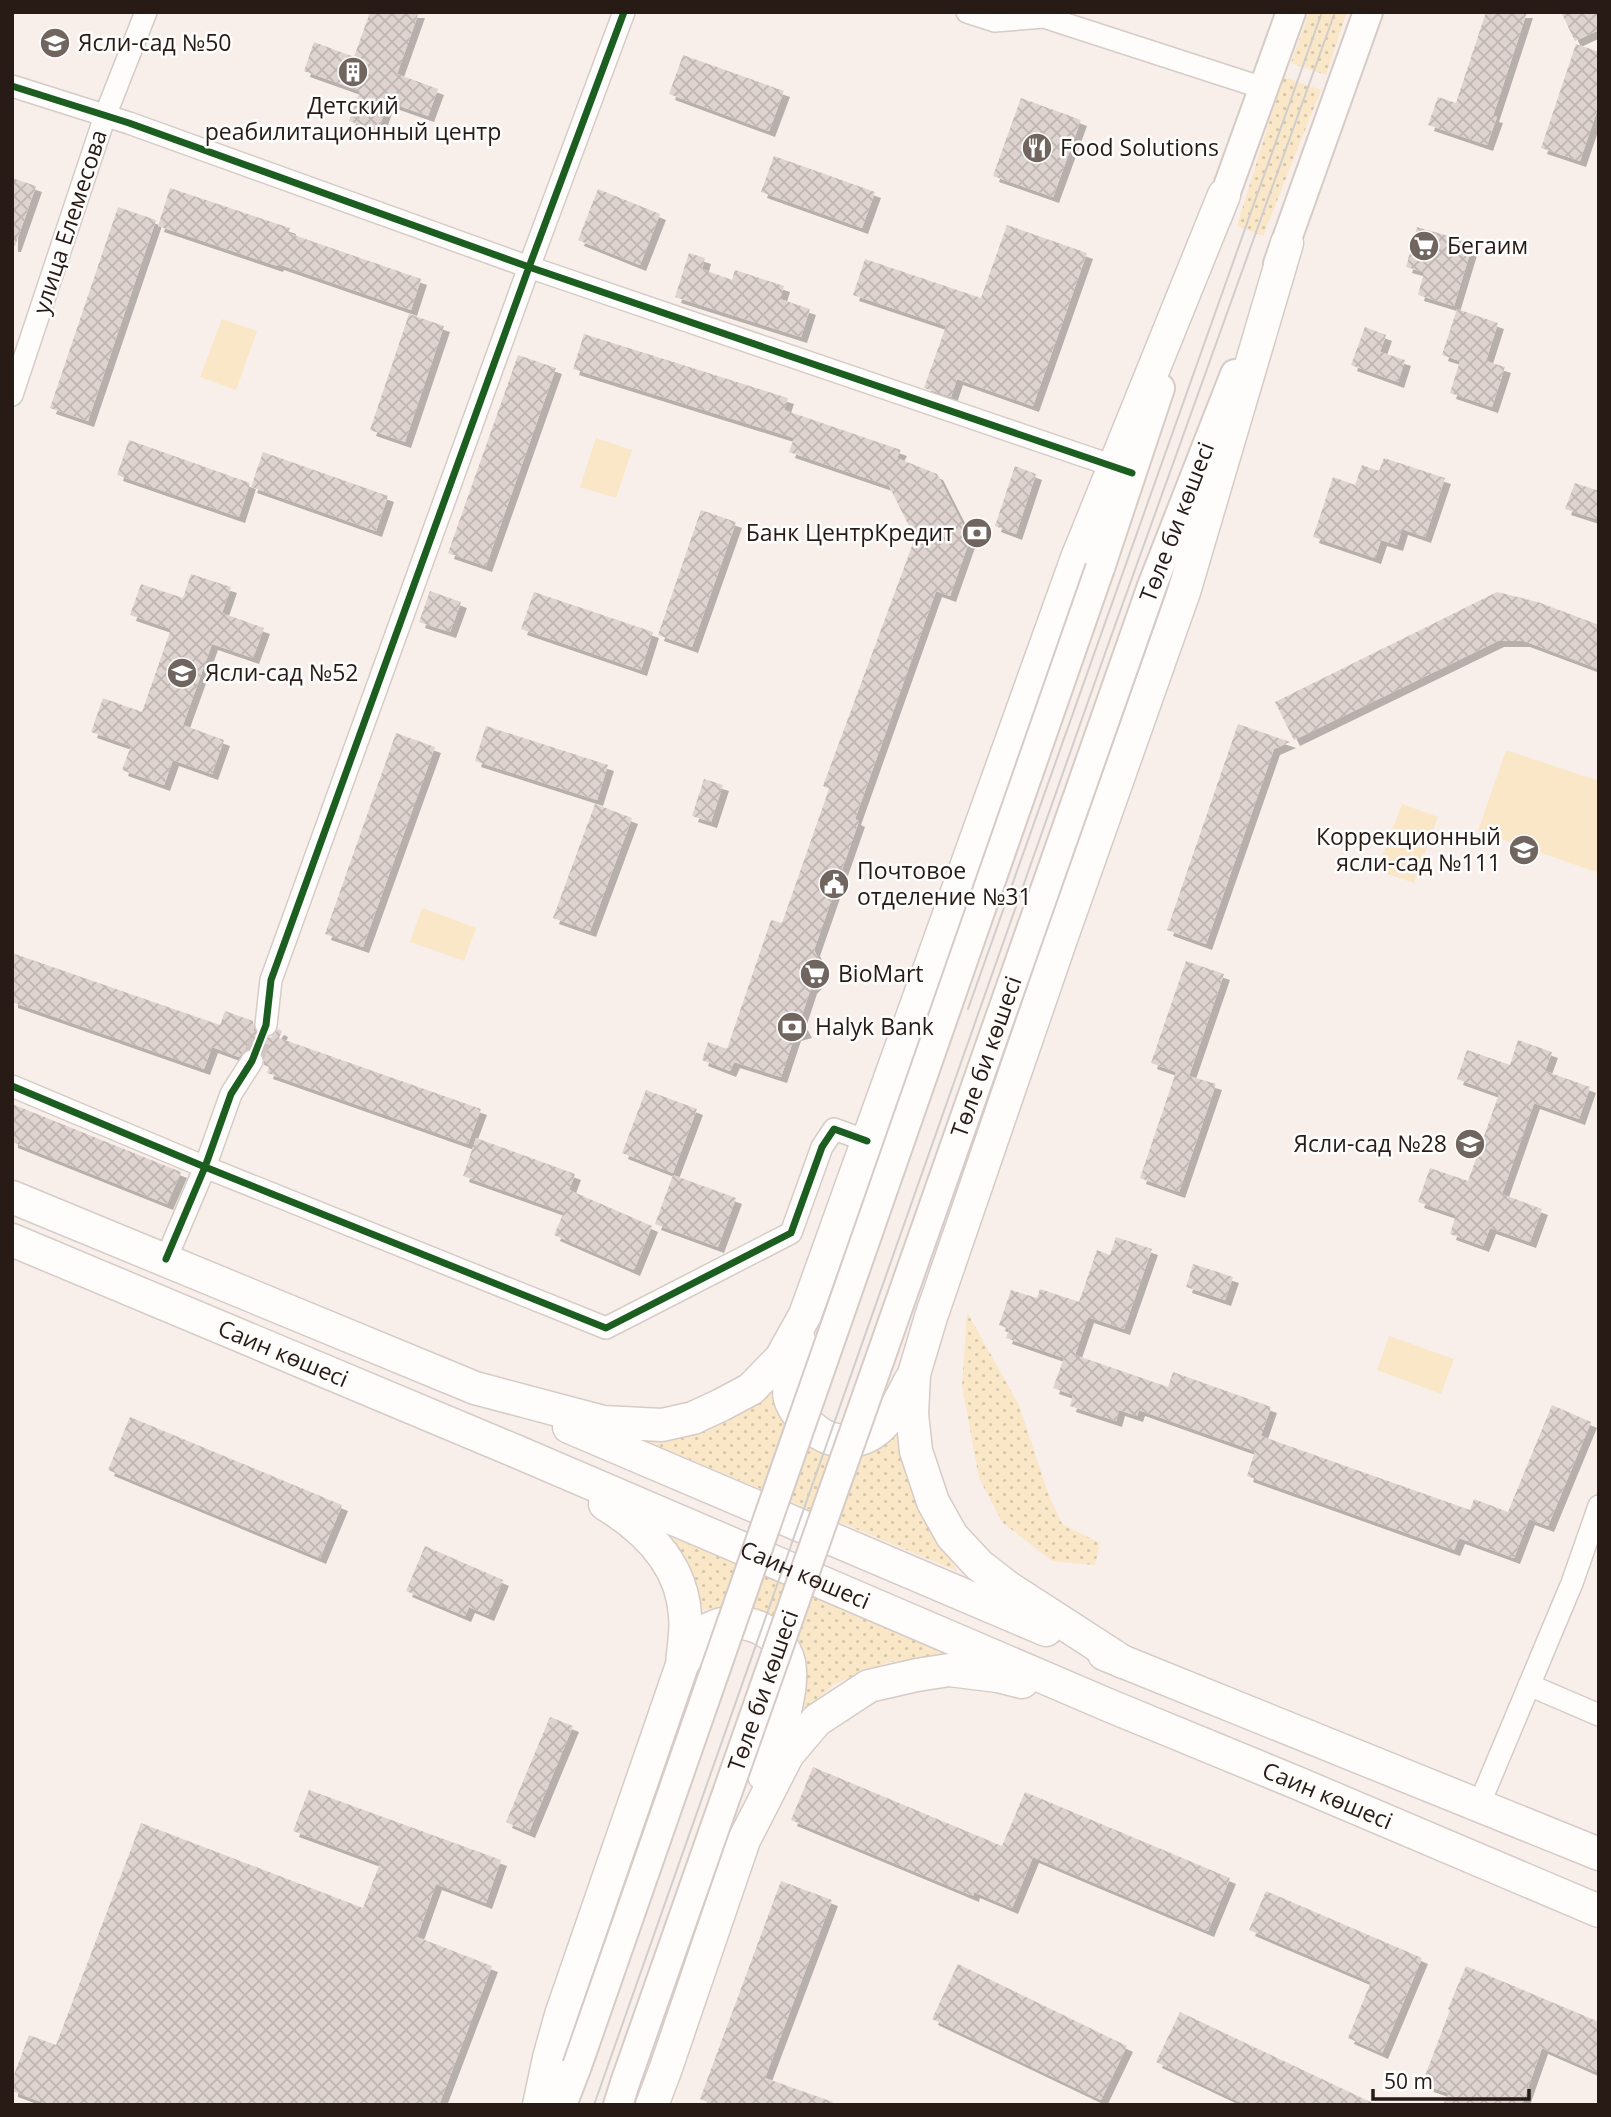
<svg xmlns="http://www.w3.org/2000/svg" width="1611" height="2117" viewBox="0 0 1611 2117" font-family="'Open Sans',sans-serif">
	<defs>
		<pattern id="grass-dots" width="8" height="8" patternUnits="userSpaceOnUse" patternTransform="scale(1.75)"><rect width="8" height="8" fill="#f9e7c7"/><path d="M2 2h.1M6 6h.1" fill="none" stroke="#d5c6aa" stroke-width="1.8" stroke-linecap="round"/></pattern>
		<pattern id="building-cross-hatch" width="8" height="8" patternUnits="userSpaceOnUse" patternTransform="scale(1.75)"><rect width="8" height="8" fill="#dfd3d0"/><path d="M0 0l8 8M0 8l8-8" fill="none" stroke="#bfb5b2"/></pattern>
		<filter id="shadow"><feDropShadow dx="6" dy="6" stdDeviation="0" flood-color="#0004"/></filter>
	</defs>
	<rect width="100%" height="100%" fill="#f8efeb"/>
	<path fill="url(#grass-dots)" d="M1309 12H1347L1326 75 1291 63Z
		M1283 77 1321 90 1263 236 1237 226Z
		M967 1312 1019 1405 1048 1493 1062 1524 1100 1543 1095 1565 1052 1561 1002 1522 979 1478 962 1386Z
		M779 1376 837 1449 901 1418 899 1447 926 1512 957 1571 636 1437Z
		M665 1527 970 1655 890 1662 836 1683 794 1718 803 1671 732 1607 699 1610C692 1572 688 1558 665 1527Z"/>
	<path fill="#f9e7c7" d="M222 319 257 331 236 390 200 377Z
		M596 438 632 450 616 498 580 487Z
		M1506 750 1599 781V873L1478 831Z
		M1402 804 1438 817 1414 883 1377 870Z
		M422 908 476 928 464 961 410 942Z
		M1389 1336 1454 1359 1441 1394 1377 1370Z"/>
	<path fill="url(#building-cross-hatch)" filter="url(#shadow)" d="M370 12H419L397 74 438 89 428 116 388 102 378 131 349 121 360 91 304 71 314 42 354 57Z
		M1486 12H1527L1493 116 1497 117 1487 145 1428 125 1438 97 1456 103Z
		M1561 12H1599V30L1575 41Z
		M1576 44 1599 52V105L1580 161 1541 148Z
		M683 55 784 91 769 131 669 94Z
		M1021 98 1081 120 1053 197 993 176Z
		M774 156 875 192 862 228 761 192Z
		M12 178 36 186 15 246H12Z
		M170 188 290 228 288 233 421 279 411 310 278 264 277 266 158 226Z
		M598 189 660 214 640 265 578 240Z
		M118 207 156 220 88 421 50 408Z
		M1007 225 1087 253 1033 406 957 379 951 397 924 388 946 326 853 295 865 259 981 298Z
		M1417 227 1473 243 1454 306 1418 295 1424 272 1406 267Z
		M689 253 705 258 702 269 732 280 735 270 784 286 780 299 810 309 801 337 675 297Z
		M1457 309 1498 323 1486 361 1505 367 1492 407 1450 393 1460 361 1442 355Z
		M409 314 444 326 405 442 370 430Z
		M1365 327 1386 335 1380 352 1405 360 1398 382 1351 365Z
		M584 334 788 398 784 410 901 450 897 458 937 474 970 539 950 596 936 591 855 819 859 821 814 950 821 964 822 976 811 988 800 1021 806 1032 795 1035 781 1077 734 1062 730 1071 702 1060 708 1042 727 1049 771 920 782 923 829 789 823 786 915 538 889 486 789 452 794 438 573 369Z
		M518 355 556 368 486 566 448 553Z
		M129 440 250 483 239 517 117 475Z
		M263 452 388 496 376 531 251 487Z
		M1384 458 1445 478 1425 537 1402 529 1397 545 1381 540 1375 558 1313 537 1333 477 1355 485 1362 465 1379 471Z
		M1015 466 1036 474 1016 534 995 526Z
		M1575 483 1599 491V510L1596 519 1565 509Z
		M701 510 736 522 692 647 658 635Z
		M191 574 231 587 222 613 264 628 253 658 212 644 183 725 224 740 212 774 173 760 164 785 122 770 131 746 91 732 103 698 142 712 171 629 130 615 141 584 183 598Z
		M430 591 461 602 450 632 419 622Z
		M534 592 653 632 641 670 521 629Z
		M1497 592 1538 602 1599 625V669L1524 641H1498L1294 740 1275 702Z
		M1238 724 1290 742 1274 749 1206 944 1167 930Z
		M486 726 608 765 597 800 475 761Z
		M396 733 435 747 363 947 325 934Z
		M704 779 723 785 711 822 692 816Z
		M595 804 632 818 590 931 553 918Z
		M12 953 220 1025 225 1011 253 1021 254 1031 264 1038 272 1037 278 1029 282 1031 279 1038 481 1109 468 1144 267 1073 269 1067 264 1065 263 1054 253 1048 245 1050 239 1057 212 1047 204 1069 12 1002Z
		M1186 961 1224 974 1189 1076 1216 1084 1179 1192 1140 1178 1176 1072 1151 1063Z
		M1518 1040 1552 1052 1545 1071 1590 1087 1579 1119 1534 1103 1502 1194 1542 1209 1530 1242 1490 1228 1483 1246 1450 1234 1456 1215 1418 1202 1430 1168 1468 1181 1499 1094 1457 1079 1467 1050 1510 1065Z
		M646 1090 697 1109 673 1173 622 1153Z
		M12 1104 181 1172 167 1204 12 1142Z
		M476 1138 575 1174 569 1190 652 1226 634 1270 554 1235 564 1212 463 1176Z
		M673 1175 736 1198 718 1247 655 1224Z
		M1116 1237 1152 1249 1124 1329 1088 1317 1075 1355 1168 1387 1173 1372 1271 1407 1261 1436 1470 1510 1474 1499 1508 1512 1552 1405 1591 1422 1548 1526 1529 1519 1514 1558 1459 1538 1454 1550 1247 1476 1255 1451 1139 1410 1137 1416 1119 1410 1116 1421 1070 1406 1073 1395 1053 1388 1064 1358 1006 1338 1009 1329 999 1325 1011 1290 1037 1298 1040 1289 1079 1302 1097 1250 1110 1255Z
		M1193 1264 1233 1277 1225 1300 1186 1287Z
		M130 1417 342 1505 320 1558 108 1470Z
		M425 1546 503 1580 488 1615 469 1607 465 1616 406 1591Z
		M550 1717 573 1726 529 1832 506 1822Z
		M813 1767 1002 1846 1025 1792 1230 1878 1208 1931 1033 1857 1012 1908 974 1892 973 1896 791 1820Z
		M309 1790 501 1860 486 1903 436 1884 417 1937 492 1966 439 2105H49L12 2091V2080L29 2035 56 2045 141 1823 363 1908 380 1863 293 1831Z
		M781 1881 832 1900 765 2078 833 2102 832 2105H715L700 2099Z
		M1266 1891 1422 1958 1382 2053 1348 2038 1371 1982 1249 1930Z
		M958 1964 1127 2046 1101 2100 932 2019Z
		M1466 1966 1599 2022V2073L1542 2048 1522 2105H1443L1448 2093 1422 2084 1450 2010 1448 2009Z
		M1180 2012 1377 2105H1246L1156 2062Z"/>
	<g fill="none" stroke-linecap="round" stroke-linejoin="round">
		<path stroke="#cec4c0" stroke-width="21" stroke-dasharray="21 10" stroke-linecap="butt" d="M252 1061 266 1025"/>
		<g stroke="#d6cbc6" stroke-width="24">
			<path id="minor" d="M967 12 995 21 1044 17 1263 88
				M12 86 129 123 529 267 1125 470
				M12 395 105 116 146 12
				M266 1025 271 980 529 267 624 12
				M12 1086 205 1167 606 1328 791 1233 822 1147 834 1129 867 1141
				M166 1259 205 1167 231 1094 252 1061
				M1529 1685 1599 1715
				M1479 1805 1572 1583 1599 1506"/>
		</g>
		<g stroke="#d6cbc6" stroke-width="32">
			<path id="secondary" d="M1217 217 1291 12
				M1278 264 1368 12
				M1100 568 1160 388
				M1152 586 1235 374
				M562 2105 577 2066
				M618 2105 625 2083"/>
		</g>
		<g stroke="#d6cbc6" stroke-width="35">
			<g id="primary">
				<path d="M12 1197 475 1388 603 1422 662 1425 693 1418 721 1405 751 1389 781 1358 805 1315 1077 558 1224 195"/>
				<path id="s1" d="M12 1240 513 1450 1108 1705 1295 1782 1599 1911"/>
				<path d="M799 1340C795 1356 786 1383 790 1399 794 1411 803 1421 813 1428 822 1437 835 1441 848 1441 881 1440 897 1407 910 1381"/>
				<path d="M569 1427 1046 1630"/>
				<path d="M1104 1654 1599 1854"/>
				<path d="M1123 1662 1006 1586 979 1565 952 1536 933 1502 916 1451 912 1414 914 1374 931 1317 1060 942 1184 592 1287 243"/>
				<path d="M683 1663C690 1653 698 1636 709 1629 741 1611 788 1632 790 1670 792 1703 774 1743 764 1775"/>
				<path d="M539 2105 549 2058 561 2015 682 1665C683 1649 687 1631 685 1615 682 1565 646 1529 605 1504"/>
				<path d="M652 2105 666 2068 744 1840 788 1754 817 1720 869 1686 917 1675 949 1670 998 1676 1022 1682"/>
			</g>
		</g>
		<use href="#minor" stroke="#fefdfc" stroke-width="21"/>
		<use href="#secondary" stroke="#fefdfc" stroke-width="28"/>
		<use href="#primary" stroke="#fefdfc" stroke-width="32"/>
		<path stroke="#d0cdcc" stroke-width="2" d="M968 1009 1322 12
			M594 2105 1108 645 1335 12"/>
		<g stroke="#d6cbc6" stroke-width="32" stroke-linecap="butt">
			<g id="secondary-bridge">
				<path d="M577 2066 1100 568"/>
				<path id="s2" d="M625 2083 1152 586"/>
			</g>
		</g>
		<use href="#secondary-bridge" stroke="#fefdfc" stroke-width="28"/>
		<g stroke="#fefefe" stroke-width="11">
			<path id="cycleway" d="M12 86 129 123 529 267 1132 473
				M12 1086 205 1167 606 1328 791 1233 822 1147 834 1129 867 1141
				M166 1259 205 1167 231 1094 252 1061 266 1025 271 980 529 267 624 12"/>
		</g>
		<use href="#cycleway" stroke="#1b5e20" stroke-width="7"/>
	</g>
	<defs>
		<g id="school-disc" transform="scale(1.575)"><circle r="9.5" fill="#71655f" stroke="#fefefe"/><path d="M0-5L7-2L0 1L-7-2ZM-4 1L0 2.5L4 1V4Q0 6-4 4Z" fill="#fff"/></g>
		<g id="building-disc" transform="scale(1.575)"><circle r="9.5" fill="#71655f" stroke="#fefefe"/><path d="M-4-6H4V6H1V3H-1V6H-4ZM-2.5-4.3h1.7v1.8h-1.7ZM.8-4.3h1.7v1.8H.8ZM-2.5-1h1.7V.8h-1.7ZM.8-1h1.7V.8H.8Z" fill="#fff"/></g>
		<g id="restaurant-disc" transform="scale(1.575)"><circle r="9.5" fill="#71655f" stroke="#fefefe"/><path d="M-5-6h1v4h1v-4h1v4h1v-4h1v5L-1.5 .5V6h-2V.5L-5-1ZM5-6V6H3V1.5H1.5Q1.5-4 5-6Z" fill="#fff"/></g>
		<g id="supermarket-disc" transform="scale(1.575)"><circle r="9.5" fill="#71655f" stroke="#fefefe"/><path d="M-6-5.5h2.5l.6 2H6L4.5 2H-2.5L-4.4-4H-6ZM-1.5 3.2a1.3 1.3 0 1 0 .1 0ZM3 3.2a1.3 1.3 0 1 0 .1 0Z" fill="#fff"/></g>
		<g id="bank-disc" transform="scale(1.575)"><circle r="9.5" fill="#71655f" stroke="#fefefe"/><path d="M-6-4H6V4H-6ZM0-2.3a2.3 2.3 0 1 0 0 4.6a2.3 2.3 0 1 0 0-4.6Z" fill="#fff"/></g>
		<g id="civic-disc" transform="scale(1.575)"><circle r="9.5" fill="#71655f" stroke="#fefefe"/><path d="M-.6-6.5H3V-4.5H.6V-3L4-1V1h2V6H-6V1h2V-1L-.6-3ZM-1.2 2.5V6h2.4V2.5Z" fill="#fff"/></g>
	</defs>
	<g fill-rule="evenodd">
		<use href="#school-disc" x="55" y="43"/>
		<use href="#building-disc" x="353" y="72"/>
		<use href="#restaurant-disc" x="1037" y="148"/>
		<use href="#supermarket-disc" x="1424" y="246"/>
		<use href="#bank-disc" x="977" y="533"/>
		<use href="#school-disc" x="182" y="673"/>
		<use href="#school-disc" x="1524" y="850"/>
		<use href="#civic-disc" x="834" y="884"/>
		<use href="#supermarket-disc" x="815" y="974"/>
		<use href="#bank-disc" x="792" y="1027"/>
		<use href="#school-disc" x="1470" y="1144"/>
	</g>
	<g text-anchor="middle" stroke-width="5" stroke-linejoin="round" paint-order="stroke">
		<g font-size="23" fill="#281a14" stroke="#fefefe" text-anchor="start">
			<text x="78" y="51">Ясли-сад №50</text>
			<text x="353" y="114" text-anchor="middle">Детский<tspan x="353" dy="26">реабилитационный центр</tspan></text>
			<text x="1060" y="156">Food Solutions</text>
			<text x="1447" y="254">Бегаим</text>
			<text x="954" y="541" text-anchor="end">Банк ЦентрКредит</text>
			<text x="205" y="681">Ясли-сад №52</text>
			<text x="1501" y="845" text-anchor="end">Коррекционный<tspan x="1501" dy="26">ясли-сад №111</tspan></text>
			<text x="857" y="879">Почтовое<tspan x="857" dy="26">отделение №31</tspan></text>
			<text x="838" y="982">BioMart</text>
			<text x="815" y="1035">Halyk Bank</text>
			<text x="1447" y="1152" text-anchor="end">Ясли-сад №28</text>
		</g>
		<g font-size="23" fill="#281a14" stroke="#fefefe">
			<text transform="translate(70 222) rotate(-72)" y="8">улица Елемесова</text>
			<text transform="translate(1177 522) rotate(-69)" y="8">Төле би көшесі</text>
			<text dy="8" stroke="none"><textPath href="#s2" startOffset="1088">Төле би көшесі</textPath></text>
			<text dy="8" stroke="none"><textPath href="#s1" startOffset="294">Саин көшесі</textPath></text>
			<text dy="8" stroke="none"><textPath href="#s1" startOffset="861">Саин көшесі</textPath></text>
			<text dy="8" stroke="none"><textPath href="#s2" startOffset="416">Төле би көшесі</textPath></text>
			<text dy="8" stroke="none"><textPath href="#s1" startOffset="1428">Саин көшесі</textPath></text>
		</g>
	</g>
	<rect width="1611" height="2117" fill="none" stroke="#281a14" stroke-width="28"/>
	<path d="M1373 2089v10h156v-10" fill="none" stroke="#281a14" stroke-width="3.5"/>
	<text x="1384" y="2089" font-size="21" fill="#281a14" stroke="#fefefe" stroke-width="5" paint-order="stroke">50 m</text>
</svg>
